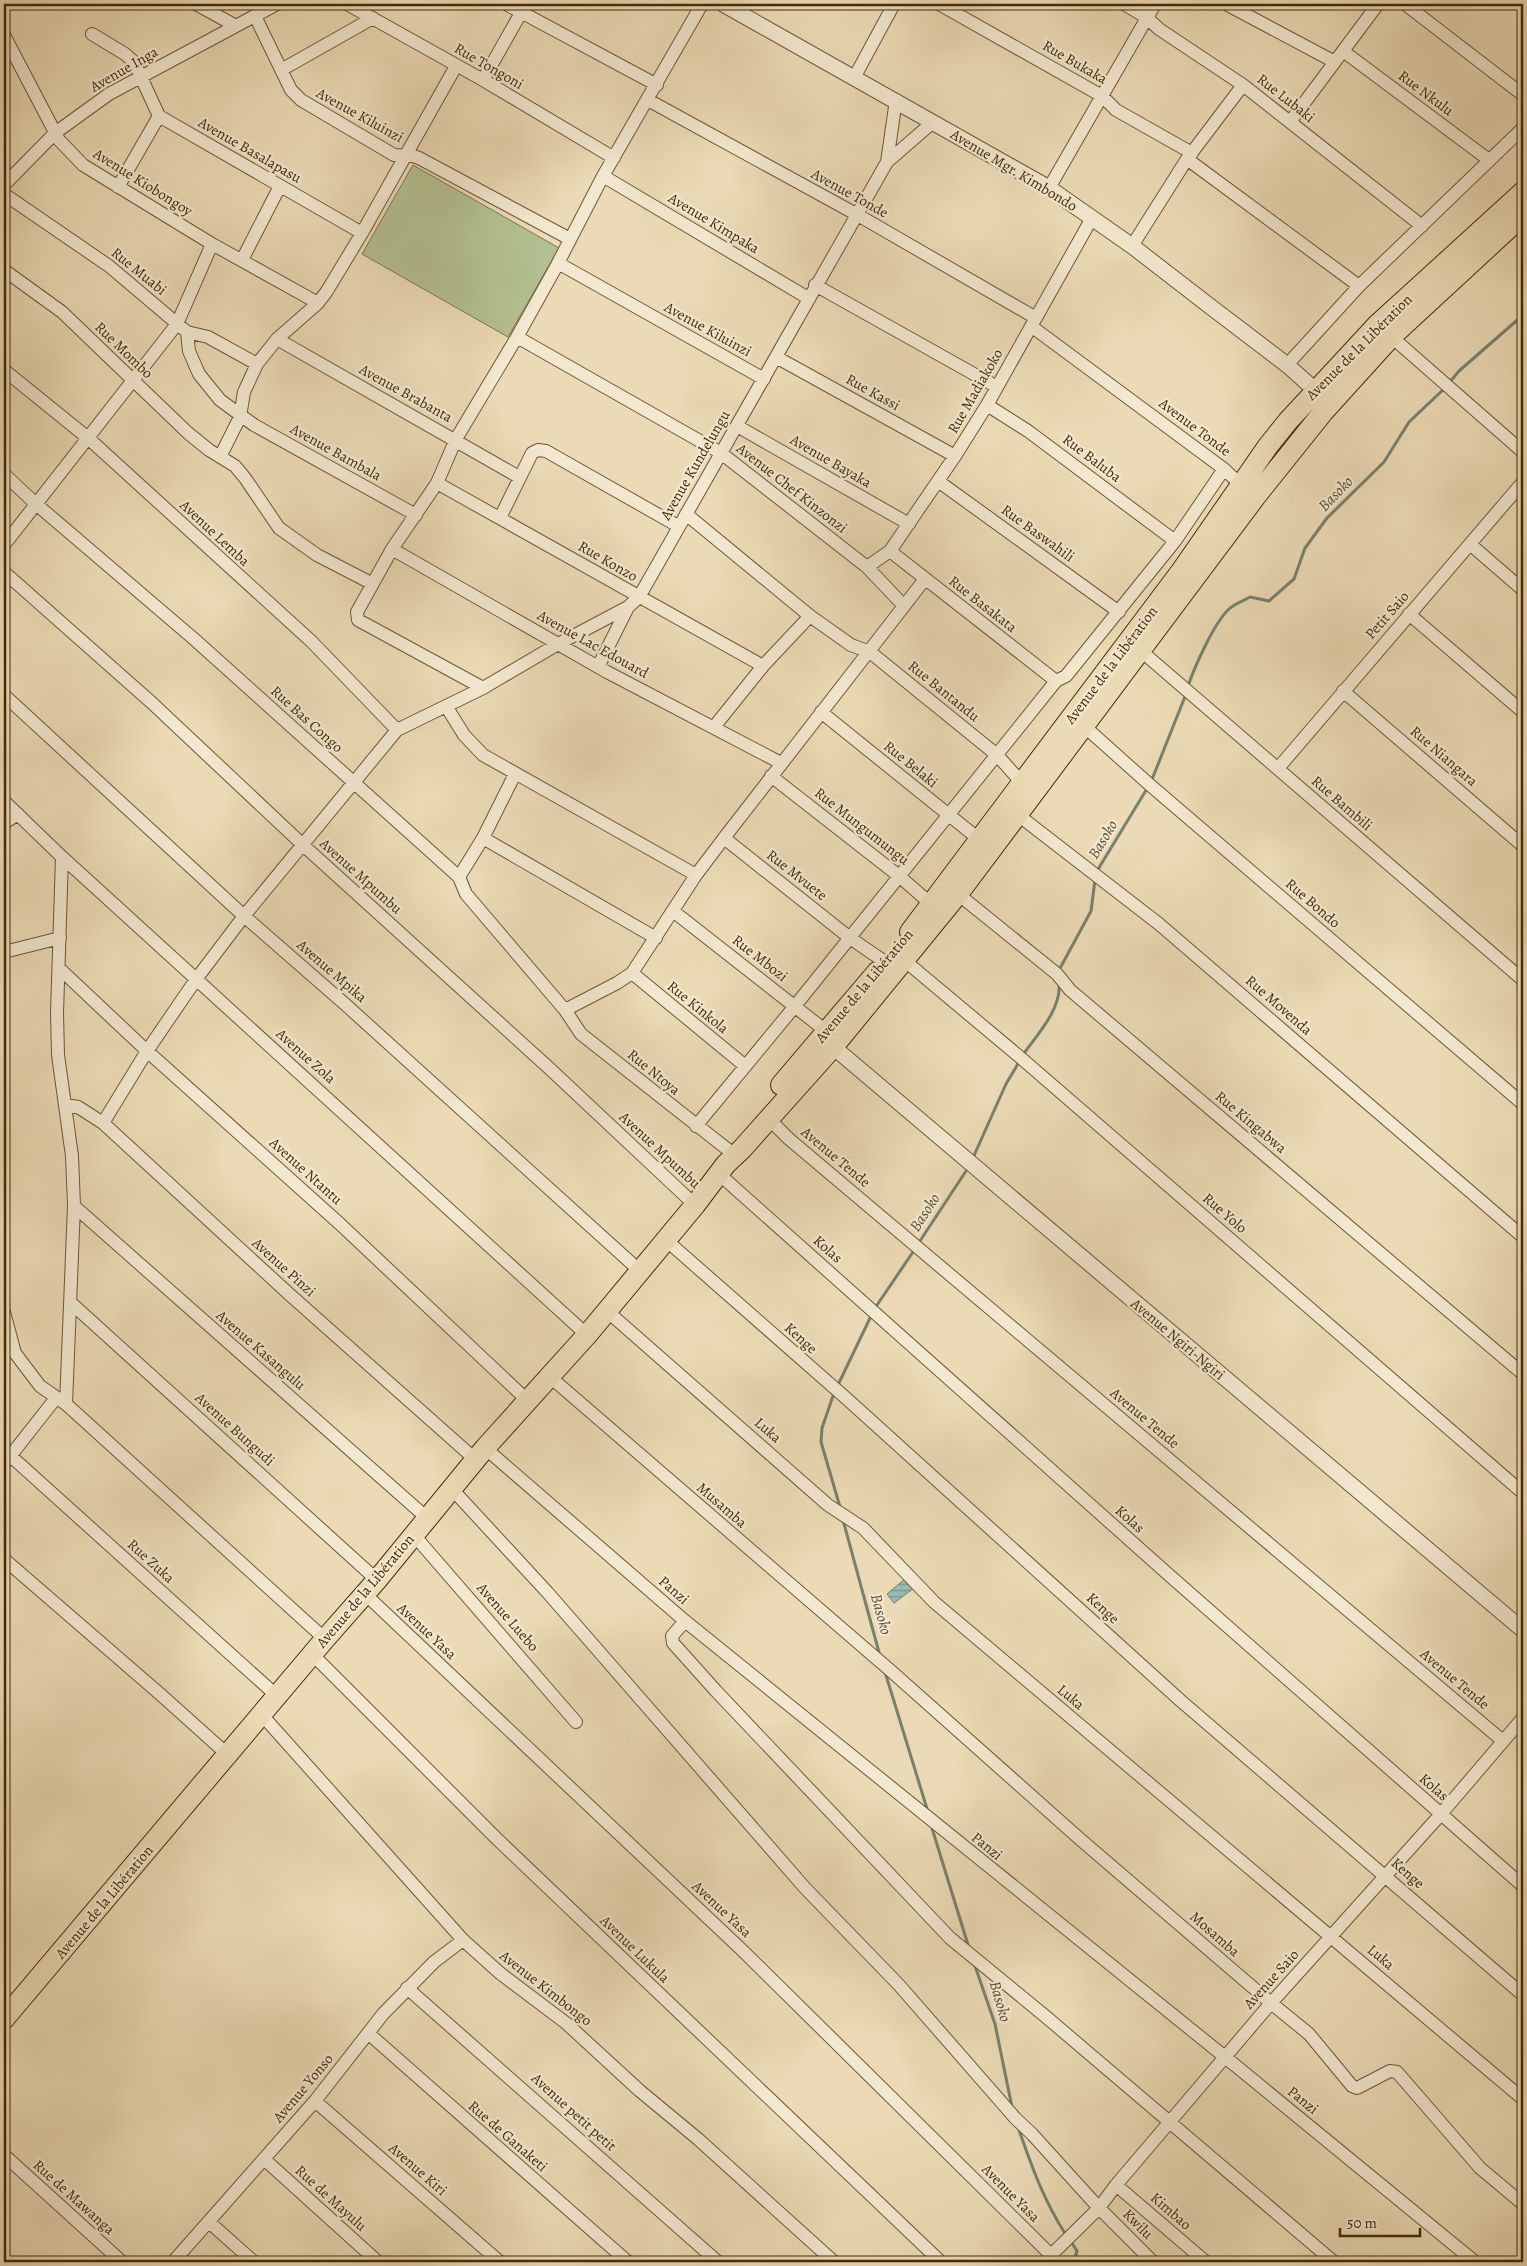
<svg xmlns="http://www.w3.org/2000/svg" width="1527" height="2266" viewBox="0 0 1527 2266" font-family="Alegreya,serif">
	<defs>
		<pattern id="water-rules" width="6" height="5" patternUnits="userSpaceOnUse" patternTransform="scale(1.25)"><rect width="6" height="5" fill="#99bab3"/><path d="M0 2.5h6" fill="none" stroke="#7e9790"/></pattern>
	</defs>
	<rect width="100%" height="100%" fill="#ebdab5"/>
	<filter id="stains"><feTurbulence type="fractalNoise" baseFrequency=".004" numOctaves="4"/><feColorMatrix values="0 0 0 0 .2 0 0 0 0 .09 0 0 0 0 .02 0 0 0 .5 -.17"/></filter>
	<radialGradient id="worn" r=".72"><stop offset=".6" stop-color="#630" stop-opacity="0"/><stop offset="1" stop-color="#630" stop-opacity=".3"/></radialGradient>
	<path fill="#b3c091" stroke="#7b764d" d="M413 165 559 248 508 337 362 254Z"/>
	<path fill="url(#water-rules)" stroke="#77816f" d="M906 1578 914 1588 894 1603 887 1594Z"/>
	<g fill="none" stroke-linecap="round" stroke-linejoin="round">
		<path stroke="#77816f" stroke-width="3" d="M1449 383 1459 371 1523 315
			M1188 686C1195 666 1214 623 1229 609 1234 604 1243 601 1250 597L1269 601 1294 579 1305 548 1327 518 1384 462 1409 422 1445 388
			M1151 782 1186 694
			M1097 871 1148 787
			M1058 972 1091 911 1095 880
			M1022 1056C1036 1036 1062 1009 1059 983
			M972 1160 1006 1084 1019 1062
			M918 1244 968 1168
			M875 1308 915 1249
			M837 1387 872 1314
			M834 1393 822 1428 821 1442 840 1507
			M843 1520 880 1656
			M885 1672 928 1812
			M931 1825 969 1948
			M974 1963 995 2024 1012 2107
			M1018 2127C1031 2165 1044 2201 1066 2235
			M1070 2240 1077 2251 1074 2262"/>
		<g stroke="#6d5734" stroke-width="14">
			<path id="minor" d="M196 4 236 26
				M347 4 483 80 614 158
				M506 4 657 85
				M939 4 1102 96 1116 110 1192 153
				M1124 4 1146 17 1159 29 1243 85 1422 226
				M1226 4 1333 61
				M1405 4 1523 95
				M255 16 291 90 301 100 394 155 413 156 419 158 570 239
				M92 34 125 54 134 62 159 116 362 233
				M4 35 59 140 83 165 212 244 318 303
				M1343 51 1489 160
				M281 70 373 18
				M854 78 894 4
				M483 80 526 4
				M648 100 856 214 1036 318
				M1290 122 1378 4
				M1187 159 1359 286
				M887 162 896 100
				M603 176 808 298
				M4 185 55 133 109 94 277 4
				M118 187 159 116
				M1049 188 1155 4
				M4 194 109 266 187 332 208 337 257 364
				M1132 246 1187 159 1243 85
				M242 260 280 186
				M558 263 764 379
				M4 270 62 312 188 433 209 450 235 466 245 478 279 528 317 555 371 583
				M815 285 997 387
				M1031 326 1224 469 1241 485
				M187 332 189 351 199 374 220 400 254 425 416 515
				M1386 332 1523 452
				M517 337 721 453 867 567 904 606
				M277 339 519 477
				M776 357 955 456
				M1287 365 1359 286 1523 128
				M4 370 88 438 311 641 397 730
				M987 405 1028 431 1175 541
				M737 426 909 524
				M220 457 240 417 244 392 257 364 277 339 318 303 327 291 362 233 456 66
				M4 474 36 504 194 639 459 877 466 894 565 1010 581 1034 736 1156
				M938 481 1119 612
				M437 483 763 666
				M686 514 810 616 763 666 714 727
				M500 518 532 453 538 450 546 451 678 526
				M1470 544 1523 590
				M4 545 177 324 212 244
				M392 549 607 672 781 763
				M890 551 1056 681
				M867 567 890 551 955 456 987 405 1092 218
				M4 572 152 703 303 845 549 1068 695 1205
				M1409 614 1523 712
				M810 616 851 645 870 652 997 755 1023 784
				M1140 650 1523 980
				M598 667 628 607
				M483 688 358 620 357 612 392 549 437 483 456 439 517 337 556 267 603 176 702 4
				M1343 691 1523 846
				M4 695 244 916 346 1005 640 1271
				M446 706 464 735 483 755 696 875
				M821 712 980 840
				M1084 726 1150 785 1523 1104
				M1276 767 1280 766 1523 482
				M771 776 899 876 931 904
				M4 801 62 857 587 1335
				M1013 811 1159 924 1523 1237
				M4 823 18 814
				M483 838 656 938
				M724 838 850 938 885 962
				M62 857 57 1013 58 1055 72 1156 74 1206 66 1404
				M459 877 483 838 515 774
				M958 894 1057 974 1070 990 1523 1374
				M673 911 826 1031
				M4 952 60 938
				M904 960 1021 1058 1523 1493
				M60 969 147 1051 340 1224 527 1400
				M632 973 744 1065
				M565 1010 617 983 632 973 696 875 724 838 925 579
				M66 1105 78 1107 103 1123 289 1294 476 1460
				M768 1118 789 1139 904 1236 1503 1741
				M103 1123 147 1051 197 978 244 916 397 730 483 688 558 644 628 607 639 597 887 162 933 122
				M696 1126 795 1006 1056 681 1066 676 1175 541 1224 469
				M719 1174 1169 1575 1523 1886
				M74 1206 427 1518
				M666 1240 847 1399 1181 1701 1523 1995
				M71 1303 377 1580
				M607 1311 828 1505 863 1528 934 1602 1523 2099
				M4 1312 15 1353
				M4 1343 15 1353 40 1386 66 1404 325 1639
				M549 1376 891 1671 1081 1840 1271 2003 1309 2034 1352 2086 1357 2088 1390 2071 1397 2072 1480 2168 1523 2204
				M485 1448 685 1621 1225 2057 1475 2262
				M4 1450 277 1696
				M4 1464 56 1398
				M452 1489 548 1593 805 1888 899 1985 1016 2119 1032 2134 1099 2208 1153 2262
				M413 1534 576 1722
				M4 1559 160 1694 228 1755
				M364 1593 743 1951 1058 2262
				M685 1621 672 1636 673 1643 716 1691 950 1938 1045 2016 1334 2262
				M312 1654 496 1838 941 2262
				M262 1715 463 1940 501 1974 566 2023 640 2091 698 2139 834 2262
				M407 1988 718 2262
				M368 2033 628 2262
				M315 2101 500 2262
				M4 2155 122 2262
				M264 2159 378 2262
				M1116 2185 1206 2262
				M209 2222 254 2262
				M173 2262 315 2101 383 2014 434 1962 463 1940
				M1044 2262 1099 2208 1116 2185 1271 2003 1441 1814 1523 1718"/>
		</g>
		<g stroke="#6d5734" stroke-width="17">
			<path id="tertiary" d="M723 4 1049 188 1132 246 1211 307 1287 365 1323 397
				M825 1040 1523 1630"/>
		</g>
		<g stroke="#432b09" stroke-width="22">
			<path id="trunk" d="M910 932 1182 570 1268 446 1288 421 1377 325 1523 192
				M781 1085 877 972
				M4 2019 325 1639 377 1580 485 1448 587 1335 695 1205 726 1164 742 1149 833 1047 958 894 1256 496 1324 411 1391 337 1523 215"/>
		</g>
		<use href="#minor" stroke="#f2e7cf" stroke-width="12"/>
		<use href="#tertiary" stroke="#f2e7cf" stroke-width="15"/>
		<use href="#trunk" stroke="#ebdab5" stroke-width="20"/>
	</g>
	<g text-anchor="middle" stroke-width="4.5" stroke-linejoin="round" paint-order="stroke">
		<g font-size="15" fill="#432b09" stroke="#f2e7cf">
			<text transform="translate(1075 62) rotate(30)" y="5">Rue Bukaka</text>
			<text transform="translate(489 66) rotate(30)" y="5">Rue Tongoni</text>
			<text transform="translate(124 69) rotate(-30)" y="5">Avenue Inga</text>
			<text transform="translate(1426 93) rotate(37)" y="5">Rue Nkulu</text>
			<text transform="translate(1286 98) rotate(38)" y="5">Rue Lubaki</text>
			<text transform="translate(360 115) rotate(29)" y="5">Avenue Kiluinzi</text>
			<text transform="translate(250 150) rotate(30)" y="5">Avenue Basalapasu</text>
			<text transform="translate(1014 170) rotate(31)" y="5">Avenue Mgr. Kimbondo</text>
			<text transform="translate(143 182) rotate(32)" y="5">Avenue Kiobongoy</text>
			<text transform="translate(850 193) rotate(29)" y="5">Avenue Tonde</text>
			<text transform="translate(714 223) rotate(31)" y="5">Avenue Kimpaka</text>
			<text transform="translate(139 271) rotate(39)" y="5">Rue Muabi</text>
			<text transform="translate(708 329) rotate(29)" y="5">Avenue Kiluinzi</text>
			<text transform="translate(1359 347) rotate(-45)" y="5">Avenue de la Libération</text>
			<text transform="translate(124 350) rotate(44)" y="5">Rue Mombo</text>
			<text transform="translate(975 391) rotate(-60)" y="5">Rue Madiakoko</text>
			<text transform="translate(873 392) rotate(29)" y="5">Rue Kassi</text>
			<text transform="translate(406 393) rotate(29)" y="5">Avenue Brabanta</text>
			<text transform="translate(1195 427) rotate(37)" y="5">Avenue Tonde</text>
			<text transform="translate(336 452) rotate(29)" y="5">Avenue Bambala</text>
			<text transform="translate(1092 458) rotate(37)" y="5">Rue Baluba</text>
			<text transform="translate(831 461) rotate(30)" y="5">Avenue Bayaka</text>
			<text transform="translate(695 465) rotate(-60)" y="5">Avenue Kundelungu</text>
			<text transform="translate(792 488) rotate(38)" y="5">Avenue Chef Kinzonzi</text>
			<text transform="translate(215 533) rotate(43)" y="5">Avenue Lemba</text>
			<text transform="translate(1038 533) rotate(36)" y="5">Rue Baswahili</text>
			<text transform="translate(608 561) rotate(30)" y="5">Rue Konzo</text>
			<text transform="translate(983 604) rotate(38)" y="5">Rue Basakata</text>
			<text transform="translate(1387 615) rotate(-49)" y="5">Petit Saio</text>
			<text transform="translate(593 644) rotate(29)" y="5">Avenue Lac Edouard</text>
			<text transform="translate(1111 665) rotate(-53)" y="5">Avenue de la Libération</text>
			<text transform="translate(944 691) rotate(39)" y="5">Rue Bantandu</text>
			<text transform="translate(307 719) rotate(42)" y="5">Rue Bas Congo</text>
			<text transform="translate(1444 756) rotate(41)" y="5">Rue Niangara</text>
			<text transform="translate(911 764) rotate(39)" y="5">Rue Belaki</text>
			<text transform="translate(1342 803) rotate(41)" y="5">Rue Bambili</text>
			<text transform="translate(862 826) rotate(38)" y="5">Rue Mungumungu</text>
			<text transform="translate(797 875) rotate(38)" y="5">Rue Mvuete</text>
			<text transform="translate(361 876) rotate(42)" y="5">Avenue Mpumbu</text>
			<text transform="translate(1313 903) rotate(41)" y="5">Rue Bondo</text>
			<text transform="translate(760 958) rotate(38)" y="5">Rue Mbozi</text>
			<text transform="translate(332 971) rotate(41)" y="5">Avenue Mpika</text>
			<text transform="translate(864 986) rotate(-50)" y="5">Avenue de la Libération</text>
			<text transform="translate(1279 1005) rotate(41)" y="5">Rue Movenda</text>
			<text transform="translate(698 1007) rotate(39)" y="5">Rue Kinkola</text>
			<text transform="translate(306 1056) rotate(42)" y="5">Avenue Zola</text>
			<text transform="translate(654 1072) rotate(39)" y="5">Rue Ntoya</text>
			<text transform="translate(1251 1122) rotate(40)" y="5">Rue Kingabwa</text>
			<text transform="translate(660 1150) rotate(43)" y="5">Avenue Mpumbu</text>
			<text transform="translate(836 1157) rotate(40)" y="5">Avenue Tende</text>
			<text transform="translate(306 1171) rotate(42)" y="5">Avenue Ntantu</text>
			<text transform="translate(1225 1213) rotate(41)" y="5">Rue Yolo</text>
			<text transform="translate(828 1249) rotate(42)" y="5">Kolas</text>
			<text transform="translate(284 1267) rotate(42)" y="5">Avenue Pinzi</text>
			<text transform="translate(801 1338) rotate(42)" y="5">Kenge</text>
			<text transform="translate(1178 1339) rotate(40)" y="5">Avenue Ngiri-Ngiri</text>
			<text transform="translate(261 1350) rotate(41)" y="5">Avenue Kasangulu</text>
			<text transform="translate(1145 1418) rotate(40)" y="5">Avenue Tende</text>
			<text transform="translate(235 1429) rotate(42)" y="5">Avenue Bungudi</text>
			<text transform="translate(768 1430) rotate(41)" y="5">Luka</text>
			<text transform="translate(722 1505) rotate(41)" y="5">Musamba</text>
			<text transform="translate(1130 1519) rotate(42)" y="5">Kolas</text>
			<text transform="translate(151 1561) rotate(42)" y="5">Rue Zuka</text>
			<text transform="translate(674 1590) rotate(41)" y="5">Panzi</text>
			<text transform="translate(365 1591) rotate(-50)" y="5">Avenue de la Libération</text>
			<text transform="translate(1103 1608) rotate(42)" y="5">Kenge</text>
			<text transform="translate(508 1617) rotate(49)" y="5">Avenue Luebo</text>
			<text transform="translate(427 1631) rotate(43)" y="5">Avenue Yasa</text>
			<text transform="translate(1455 1679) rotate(40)" y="5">Avenue Tende</text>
			<text transform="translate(1071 1697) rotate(40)" y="5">Luka</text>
			<text transform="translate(1434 1787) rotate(41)" y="5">Kolas</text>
			<text transform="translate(987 1846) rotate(39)" y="5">Panzi</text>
			<text transform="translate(1408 1873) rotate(41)" y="5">Kenge</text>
			<text transform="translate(104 1902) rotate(-50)" y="5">Avenue de la Libération</text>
			<text transform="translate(722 1909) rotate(43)" y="5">Avenue Yasa</text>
			<text transform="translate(1215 1934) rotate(41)" y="5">Mosamba</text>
			<text transform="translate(635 1949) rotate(44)" y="5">Avenue Lukula</text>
			<text transform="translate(1381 1957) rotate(40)" y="5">Luka</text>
			<text transform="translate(1271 1979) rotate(-48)" y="5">Avenue Saio</text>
			<text transform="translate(546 1988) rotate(38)" y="5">Avenue Kimbongo</text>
			<text transform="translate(303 2088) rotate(-50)" y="5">Avenue Yonso</text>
			<text transform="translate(1303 2100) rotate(39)" y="5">Panzi</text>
			<text transform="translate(574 2112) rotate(42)" y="5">Avenue petit petit</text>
			<text transform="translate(508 2136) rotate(41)" y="5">Rue de Ganaketi</text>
			<text transform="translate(418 2169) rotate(41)" y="5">Avenue Kiri</text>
			<text transform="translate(1011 2193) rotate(45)" y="5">Avenue Yasa</text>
			<text transform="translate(74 2197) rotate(42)" y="5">Rue de Mawanga</text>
			<text transform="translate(331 2198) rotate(42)" y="5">Rue de Mayulu</text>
			<text transform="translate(1171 2211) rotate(41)" y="5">Kimbao</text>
			<text transform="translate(1138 2224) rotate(45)" y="5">Kwilu</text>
		</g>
		<g font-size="16" font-style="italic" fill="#584f34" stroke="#f2e7cf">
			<text transform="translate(1335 493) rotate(-46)" y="6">Basoko</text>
			<text transform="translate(1102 839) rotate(-59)" y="6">Basoko</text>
			<text transform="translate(924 1212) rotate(-57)" y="6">Basoko</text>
			<text transform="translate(882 1614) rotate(75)" y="6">Basoko</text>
			<text transform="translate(1001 2001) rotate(74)" y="6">Basoko</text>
		</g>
	</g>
	<rect width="1527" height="2266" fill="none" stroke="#ebdab5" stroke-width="20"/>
	<rect x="5" y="5" width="1517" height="2256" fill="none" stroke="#432b09" stroke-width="2.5"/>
	<rect x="10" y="10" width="1507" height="2246" fill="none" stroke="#432b09"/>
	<path d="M1340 2228v8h80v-8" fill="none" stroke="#432b09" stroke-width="2.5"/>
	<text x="1347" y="2228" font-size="15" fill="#432b09" stroke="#f2e7cf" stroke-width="4" paint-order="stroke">50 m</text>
	<rect width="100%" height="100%" filter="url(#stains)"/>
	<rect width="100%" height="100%" fill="url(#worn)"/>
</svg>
